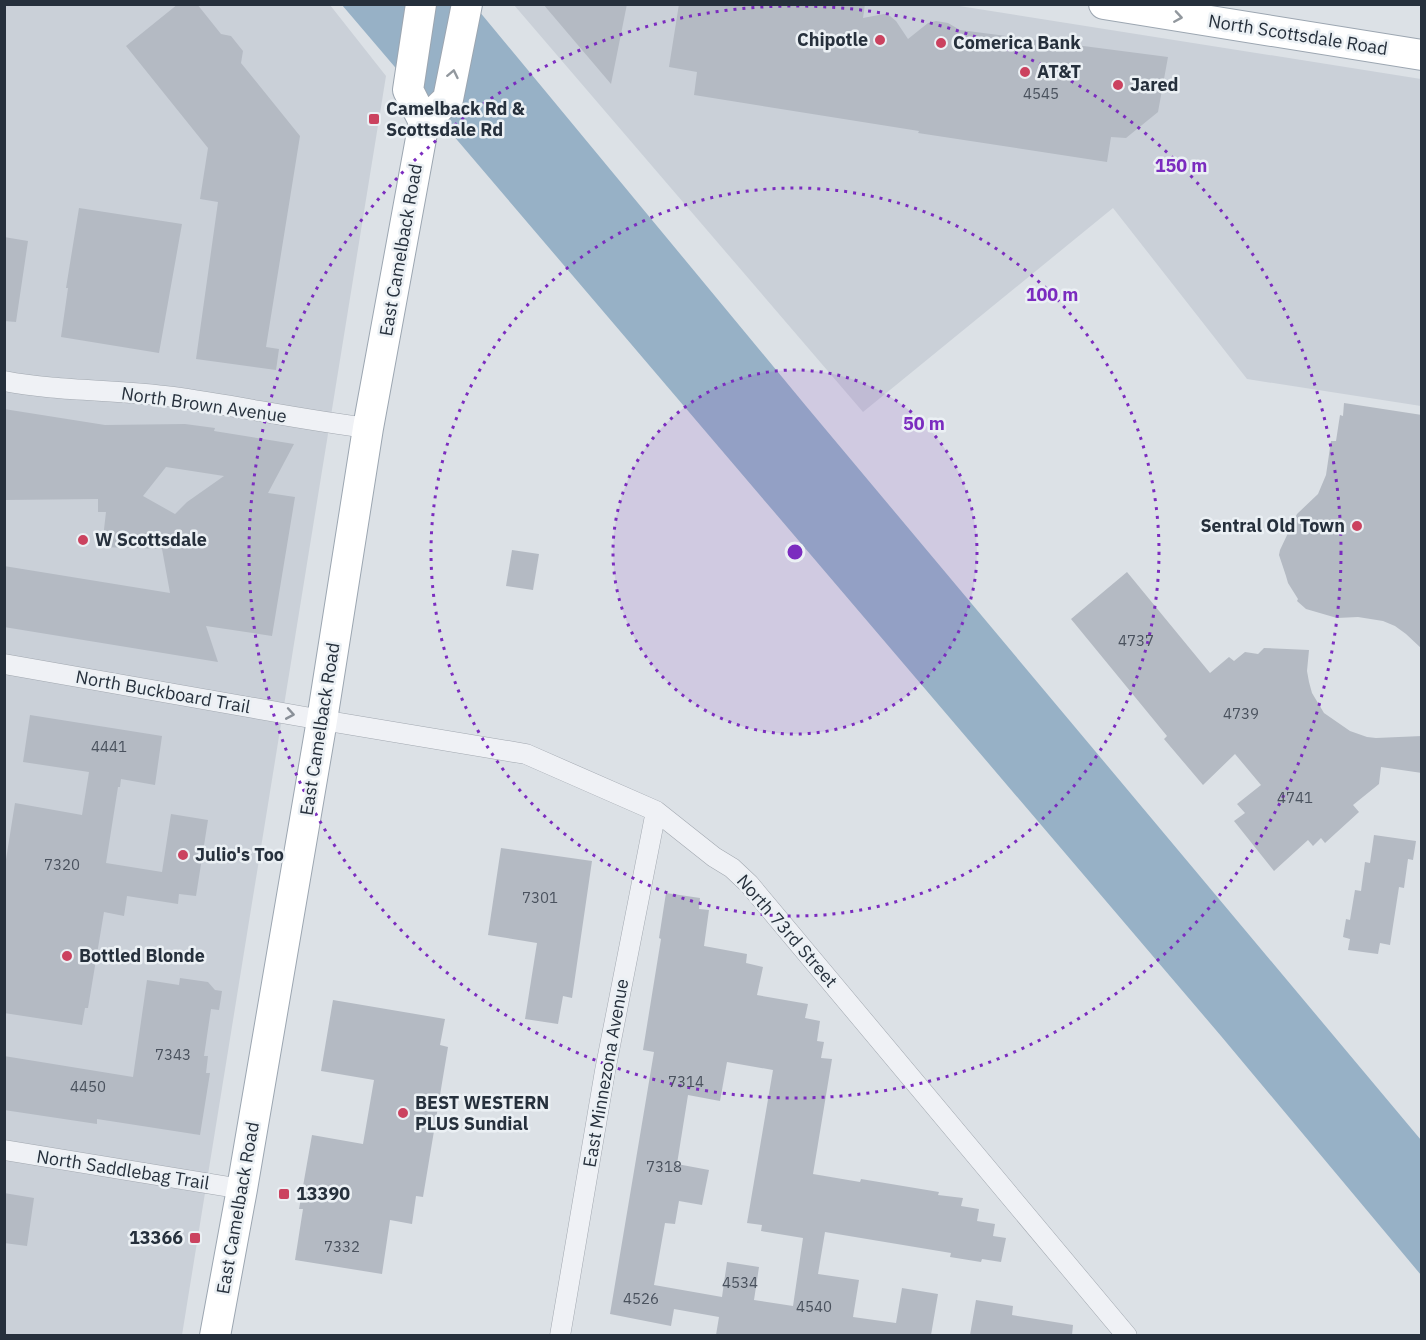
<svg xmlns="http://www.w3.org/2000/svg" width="1426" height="1340" viewBox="0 0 1426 1340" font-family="'IBM Plex Sans',sans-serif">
	<rect width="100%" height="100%" fill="#dce1e6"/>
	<path fill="#cad0d8" d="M5 5H330L386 76 182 1335 5 1336Z
		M514 5H953L1421 79V406L1247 379 1113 208 863 412Z"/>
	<path fill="#97b1c6" d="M342 5H474L806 406 1421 1140V1275L1221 1036Z"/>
	<path fill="#b4bac3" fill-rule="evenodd" d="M178 4H197L221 34 231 36 243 51 241 63 300 136 266 347 279 349 276 370 196 359 218 202 200 199 208 148 126 46Z
		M543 4H627L611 84Z
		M679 4H865L863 18 884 14 890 16 896 21 908 39 928 23 936 21 948 23 960 30 1168 57 1158 112 1126 138 1111 137 1107 162 918 133 919 131 694 95 697 72 669 67Z
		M79 208 182 224 159 353 61 337 68 288H66Z
		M4 237 28 241 16 322 4 321Z
		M1344 403 1422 415V649L1406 634 1395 626 1383 621 1358 617 1337 618 1306 609 1297 601 1298 599 1288 583 1286 576 1279 555 1280 550 1297 514 1318 494 1326 475 1331 441H1336L1340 415 1343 416Z
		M4 409 105 425 185 424 215 428 214 431 294 444 268 493 295 497 272 636 206 626 218 662 4 627V566L170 593 162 549 102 547 106 512H98V499L4 500ZM166 467 224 476 187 502 175 514 143 496Z
		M512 550 539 554 533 590 506 586Z
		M1127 572 1210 673 1229 657 1234 661 1245 652 1258 654 1264 648 1309 650 1307 671 1309 682 1312 693 1324 713 1350 731 1367 737 1376 738 1422 736V773L1381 767 1379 784 1353 805 1359 812 1325 843 1321 838 1313 846 1308 840 1274 871 1234 821 1245 813 1237 804 1261 785 1235 754 1203 785 1164 739 1167 736 1071 619Z
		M30 715 162 736 155 785 121 779 120 787H118L106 863 162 872 171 814 208 820 196 896 179 894 178 904 127 896 124 916 104 912 88 1008H85L82 1025 4 1013V872L15 803 82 815 89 772 23 762Z
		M1374 835 1416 841 1413 860 1408 859 1404 888 1399 887 1390 945 1380 943 1378 954 1348 950 1350 939 1343 937 1346 919 1350 920 1355 890 1361 891 1365 862 1370 863Z
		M501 848 592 861 572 998 563 996 558 1024 525 1019 537 943 488 935Z
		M666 893 700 898 699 909 709 910 704 946 747 954 746 963 763 967 757 995 808 1004 805 1018 820 1021 817 1041 824 1042 821 1058 832 1059 813 1174 860 1182 861 1179 939 1192 938 1195 963 1198 961 1206 979 1209 977 1221 995 1224 993 1236 1006 1238 1001 1262 982 1259 981 1262 950 1257 951 1253 825 1232 818 1274 859 1280 853 1317 896 1323 902 1288 938 1294 931 1335H716L719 1317 674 1309 671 1326 610 1314 654 1052 643 1050 661 939 659 938ZM727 1062 773 1070 747 1223 762 1225 761 1231 803 1238 793 1306 754 1300 759 1267 727 1262 722 1297 654 1285 665 1223 675 1224 679 1201 702 1205 709 1170 677 1164 688 1095 720 1101Z
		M180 978 208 982 215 990 222 991 219 1010 211 1009 204 1056H208L206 1073H210L200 1135 97 1119V1124L4 1110V1056L133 1077 147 980 179 985Z
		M333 1000 445 1019 440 1045 448 1047 423 1197 416 1196 412 1224 390 1220 382 1274 295 1260 303 1209H299L312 1135 363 1144 374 1080 321 1071Z
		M4 1193 34 1198 27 1246 4 1243Z
		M976 1300 1013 1306 1012 1315 1073 1325 1072 1335H970Z"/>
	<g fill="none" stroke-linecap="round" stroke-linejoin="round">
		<g stroke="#a2a8b0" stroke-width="21">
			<path id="street" d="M4 381C60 392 117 389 173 397 238 406 302 420 368 428
				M4 664 322 720 526 754 656 811 714 857 732 868 749 884 1127 1336
				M4 1150 242 1189
				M560 1336 605 1071 656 811"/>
		</g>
		<g stroke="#9ca6b1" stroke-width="32">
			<path id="primary" d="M1104 4 1422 55
				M424 122 448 99 467 4
				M215 1336 242 1189 322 720 368 428 424 122 408 90 421 4"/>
		</g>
		<use href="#street" stroke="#eff1f5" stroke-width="20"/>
		<use href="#primary" stroke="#fff" stroke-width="30"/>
	</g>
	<defs><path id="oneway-chevron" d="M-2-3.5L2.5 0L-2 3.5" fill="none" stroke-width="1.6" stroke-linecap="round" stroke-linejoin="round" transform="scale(1.5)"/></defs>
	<g stroke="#92989e">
		<use href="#oneway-chevron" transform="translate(1178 17) rotate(9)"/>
		<use href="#oneway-chevron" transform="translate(453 74) rotate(-78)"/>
	</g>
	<use stroke="#8a9098" href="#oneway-chevron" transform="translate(290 714) rotate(10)"/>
	<circle cx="795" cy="552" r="182" fill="#7b2cbf" fill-opacity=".12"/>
	<g fill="none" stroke="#7b2cbf" stroke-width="3" stroke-dasharray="3 6">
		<circle cx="795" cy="552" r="182"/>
		<circle cx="795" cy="552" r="364"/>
		<circle cx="795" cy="552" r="546"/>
	</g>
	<g fill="#cb425f" stroke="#ebf0f4" stroke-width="2">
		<circle cx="880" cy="40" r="6"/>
		<circle cx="941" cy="43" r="6"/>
		<circle cx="1025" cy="72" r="6"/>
		<circle cx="1118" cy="85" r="6"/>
		<rect x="368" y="113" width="12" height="12" rx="3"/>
		<circle cx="1357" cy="526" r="6"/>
		<circle cx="83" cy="540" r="6"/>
		<circle cx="183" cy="855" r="6"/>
		<circle cx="67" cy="956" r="6"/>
		<circle cx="403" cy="1113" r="6"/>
		<rect x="278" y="1188" width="12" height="12" rx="3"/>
		<rect x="189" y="1232" width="12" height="12" rx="3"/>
	</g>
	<g text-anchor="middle" stroke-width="5" stroke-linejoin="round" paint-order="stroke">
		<g font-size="15" fill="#4a525e">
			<text x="1041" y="99">4545</text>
			<text x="1136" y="646">4737</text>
			<text x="1241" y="719">4739</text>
			<text x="109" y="752">4441</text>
			<text x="1295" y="803">4741</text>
			<text x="62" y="870">7320</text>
			<text x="540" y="903">7301</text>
			<text x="173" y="1060">7343</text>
			<text x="686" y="1087">7314</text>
			<text x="88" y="1092">4450</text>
			<text x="664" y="1172">7318</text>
			<text x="342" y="1252">7332</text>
			<text x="740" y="1288">4534</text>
			<text x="641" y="1304">4526</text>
			<text x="814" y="1312">4540</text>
		</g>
		<g font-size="18" fill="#26303c" stroke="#ebf0f4">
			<text transform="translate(1298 35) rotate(9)" y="6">North Scottsdale Road</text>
			<text transform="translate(401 250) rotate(-80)" y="6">East Camelback Road</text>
			<text transform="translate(204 405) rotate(8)" y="6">North Brown Avenue</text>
			<text transform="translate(163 692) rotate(10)" y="6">North Buckboard Trail</text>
			<text transform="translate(320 729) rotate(-81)" y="6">East Camelback Road</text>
			<text transform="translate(787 931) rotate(49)" y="6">North 73rd Street</text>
			<text transform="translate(606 1073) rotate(-80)" y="6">East Minnezona Avenue</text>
			<text transform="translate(123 1170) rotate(9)" y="6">North Saddlebag Trail</text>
			<text transform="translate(238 1208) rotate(-80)" y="6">East Camelback Road</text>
		</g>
		<g font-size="18" font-weight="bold" fill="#26303c" stroke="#ebf0f4" text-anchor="start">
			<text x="868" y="46" text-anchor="end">Chipotle</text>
			<text x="953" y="49">Comerica Bank</text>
			<text x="1037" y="78">AT&amp;T</text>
			<text x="1130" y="91">Jared</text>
			<text x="386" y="115">Camelback Rd &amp;<tspan x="386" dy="21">Scottsdale Rd</tspan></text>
			<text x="1345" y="532" text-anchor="end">Sentral Old Town</text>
			<text x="95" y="546">W Scottsdale</text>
			<text x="195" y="861">Julio's Too</text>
			<text x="79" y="962">Bottled Blonde</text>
			<text x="415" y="1109">BEST WESTERN<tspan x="415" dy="21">PLUS Sundial</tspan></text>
			<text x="296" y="1200">13390</text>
			<text x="183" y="1244" text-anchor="end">13366</text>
		</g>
	</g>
	<circle cx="795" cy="552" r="9" fill="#7b2cbf" stroke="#ebf0f4" stroke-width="3"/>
	<g font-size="18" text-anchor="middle" font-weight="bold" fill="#7b2cbf" stroke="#ebf0f4" stroke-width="5" stroke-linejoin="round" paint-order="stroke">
		<text x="1181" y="172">150 m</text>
		<text x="1052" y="301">100 m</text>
		<text x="924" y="430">50 m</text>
	</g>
	<rect width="1426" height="1340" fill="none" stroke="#26303c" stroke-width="12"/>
</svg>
